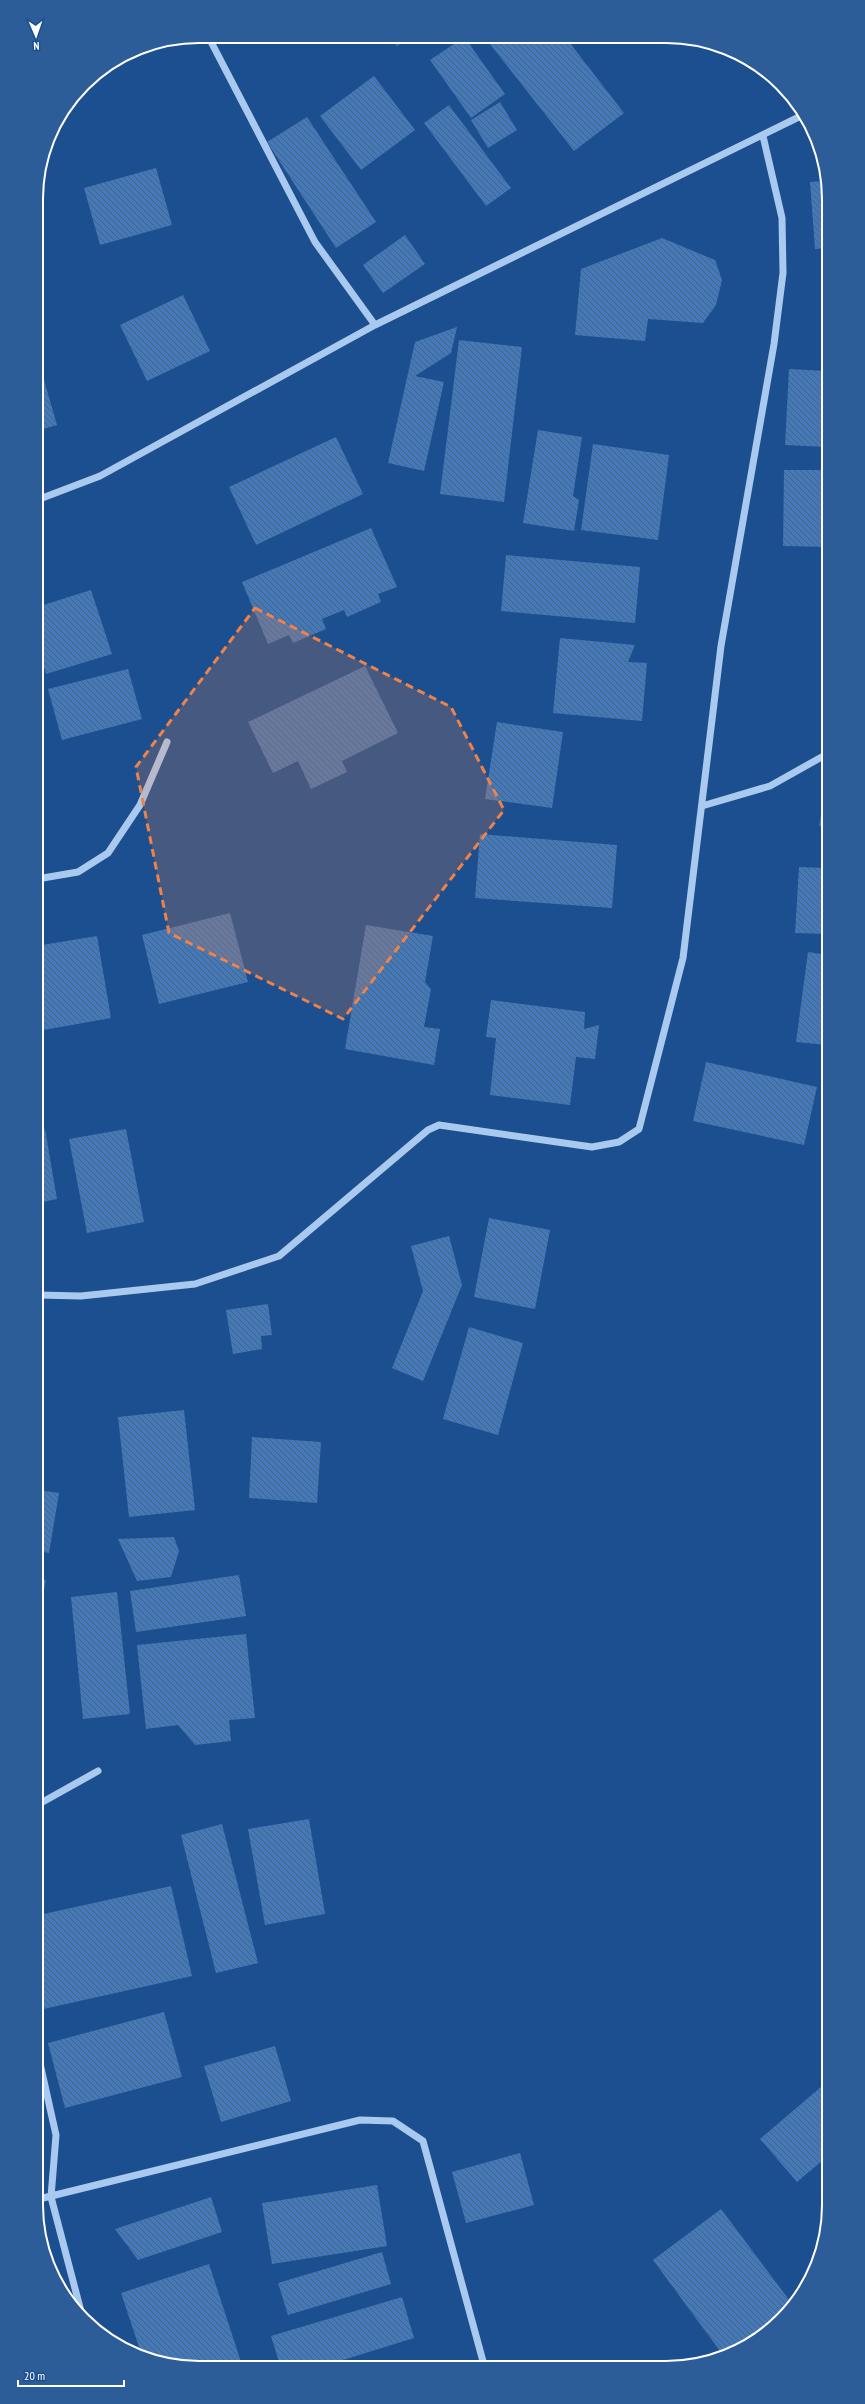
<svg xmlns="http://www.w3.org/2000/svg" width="865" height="2404" viewBox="0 0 865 2404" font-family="'PT Sans Narrow',sans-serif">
	<defs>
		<pattern id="building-back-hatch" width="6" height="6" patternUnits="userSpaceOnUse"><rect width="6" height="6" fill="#4478b7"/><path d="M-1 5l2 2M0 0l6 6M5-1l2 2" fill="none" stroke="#486282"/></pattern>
	</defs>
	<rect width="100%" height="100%" fill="#1b4f8f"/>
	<path fill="url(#building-back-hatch)" d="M391 37H411L397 46Z
		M463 38H465L505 94 471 118 430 60Z
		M498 38H566L624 113 574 151 490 44Z
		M374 76 415 130 361 170 320 116Z
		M500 102 517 130 488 148 471 120Z
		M449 105 511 188 486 206 424 123Z
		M307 117 376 222 336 248 267 142Z
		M156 168 172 225 100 245 84 188Z
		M826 181V248L815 249 810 182Z
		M405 235 425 264 383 293 363 265Z
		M662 238 715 260 722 280 716 305 703 323 648 319 645 341 575 335 581 269Z
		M183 295 210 351 147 381 120 325Z
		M457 327 451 353 415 376 444 382 424 471 388 463 415 342Z
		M459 340 522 347 504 502 440 494Z
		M37 356 57 425 37 431Z
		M789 369 826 371V447L785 445Z
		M538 430 582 437 573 496 579 500 574 531 523 523Z
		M336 437 363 494 256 545 229 487Z
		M593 444 669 455 658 540 581 530Z
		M784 470H826V547L783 546Z
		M371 528 397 587 378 594 381 602 347 617 344 610 322 619 326 629 293 643 289 635 268 644 242 582Z
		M506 555 640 567 635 623 501 611Z
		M91 590 112 654 46 674 37 645V607Z
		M560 638 635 645 628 662 647 663 642 721 553 713Z
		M365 666 398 733 342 761 347 772 311 789 298 761 273 773 248 722Z
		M128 669 142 719 62 740 48 689Z
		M497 722 563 732 552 808 485 799Z
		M826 787H827V828L819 826Z
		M37 811 43 830 37 832Z
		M480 834 617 845 612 908 475 898Z
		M799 867 827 868V934L795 933Z
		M230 913 248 982 159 1004 142 935Z
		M366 925 433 936 425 982 431 989 424 1027 440 1029 434 1065 345 1049Z
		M97 936 111 1018 38 1031 37 955 44 954 42 945Z
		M808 952 827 955V1045L796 1042Z
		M491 1000 585 1012 584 1029 599 1025 595 1059 576 1057 570 1105 490 1095 496 1038 486 1037Z
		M706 1062 817 1087 804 1145 693 1121Z
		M45 1129 57 1199 38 1203V1130Z
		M126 1129 144 1222 87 1233 69 1139Z
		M489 1218 550 1230 535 1309 474 1297Z
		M449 1236 462 1285 423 1381 392 1368 423 1291 411 1246Z
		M268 1304 272 1335 261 1336 262 1349 233 1354 226 1310Z
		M469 1327 523 1343 498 1435 443 1419Z
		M184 1410 195 1510 129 1517 118 1417Z
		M252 1437 321 1442 317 1503 249 1498Z
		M38 1490 59 1493 49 1553 38 1551Z
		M174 1537 179 1551 171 1577 137 1581 118 1539Z
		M239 1575 246 1616 136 1632 130 1591Z
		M38 1578 46 1580 39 1616H38Z
		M117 1592 130 1714 83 1719 71 1597Z
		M246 1634 255 1718 229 1720 231 1741 195 1745 178 1725 146 1729 137 1645Z
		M38 1726 44 1769H39Z
		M309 1819 325 1914 265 1925 248 1829Z
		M222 1824 258 1963 216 1973 181 1835Z
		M171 1886 192 1976 39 2010V1915Z
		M164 2012 182 2077 65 2108 48 2043Z
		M275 2046 291 2101 221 2122 204 2066Z
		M828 2081 829 2155 797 2182 760 2139Z
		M520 2153 534 2205 466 2223 452 2172Z
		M377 2185 387 2246 272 2264 262 2203Z
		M211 2197 222 2232 138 2260 115 2229Z
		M721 2209 793 2305 789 2312 748 2346 723 2355 653 2260Z
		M382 2252 391 2284 288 2315 278 2283Z
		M209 2264 242 2365H167L142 2356 121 2293Z
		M402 2297 414 2338 327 2365H280L271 2336Z"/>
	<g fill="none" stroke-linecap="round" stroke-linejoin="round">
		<path stroke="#a9c9ee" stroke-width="7" d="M208 36 315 242 375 325
			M37 500 100 476 375 325 805 114
			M702 806 770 786 827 754
			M37 879 78 872 108 853 140 805 167 742
			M38 1295 81 1296 195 1284 279 1256 428 1130 439 1125 592 1147 619 1142 639 1129 683 958 721 646 774 344 783 273 782 218 763 136
			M39 1804 98 1771
			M39 2059 56 2135 51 2197 83 2319
			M39 2199 360 2120 393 2121 423 2141 484 2365"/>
	</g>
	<path fill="#ee8249" fill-opacity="0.2" stroke="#ee8249" stroke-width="3" stroke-dasharray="8 5" stroke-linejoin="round" d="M255 608 451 707 504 810 343 1019 169 933 136 767Z"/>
	<path d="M0 0H865V2404H0ZM199 43H666A156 156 0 0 1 822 199V2205A156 156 0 0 1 666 2361H199A156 156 0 0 1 43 2205V199A156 156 0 0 1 199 43Z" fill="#2d5d98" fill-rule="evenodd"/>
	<path fill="none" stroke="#fff" stroke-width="2" d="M199 43H666A156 156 0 0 1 822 199V2205A156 156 0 0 1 666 2361H199A156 156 0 0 1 43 2205V199A156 156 0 0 1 199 43Z"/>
	<g transform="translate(36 36) rotate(178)" stroke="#1b4f8f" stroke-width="3" paint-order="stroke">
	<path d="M0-3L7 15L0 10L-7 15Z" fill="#ffffff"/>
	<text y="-6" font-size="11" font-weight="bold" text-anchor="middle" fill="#ffffff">N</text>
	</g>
	<path d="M18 2380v6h106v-6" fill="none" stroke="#ffffff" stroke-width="2"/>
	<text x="24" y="2380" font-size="12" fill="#ffffff" stroke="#1b4f8f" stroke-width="3" paint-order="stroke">20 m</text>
</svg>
